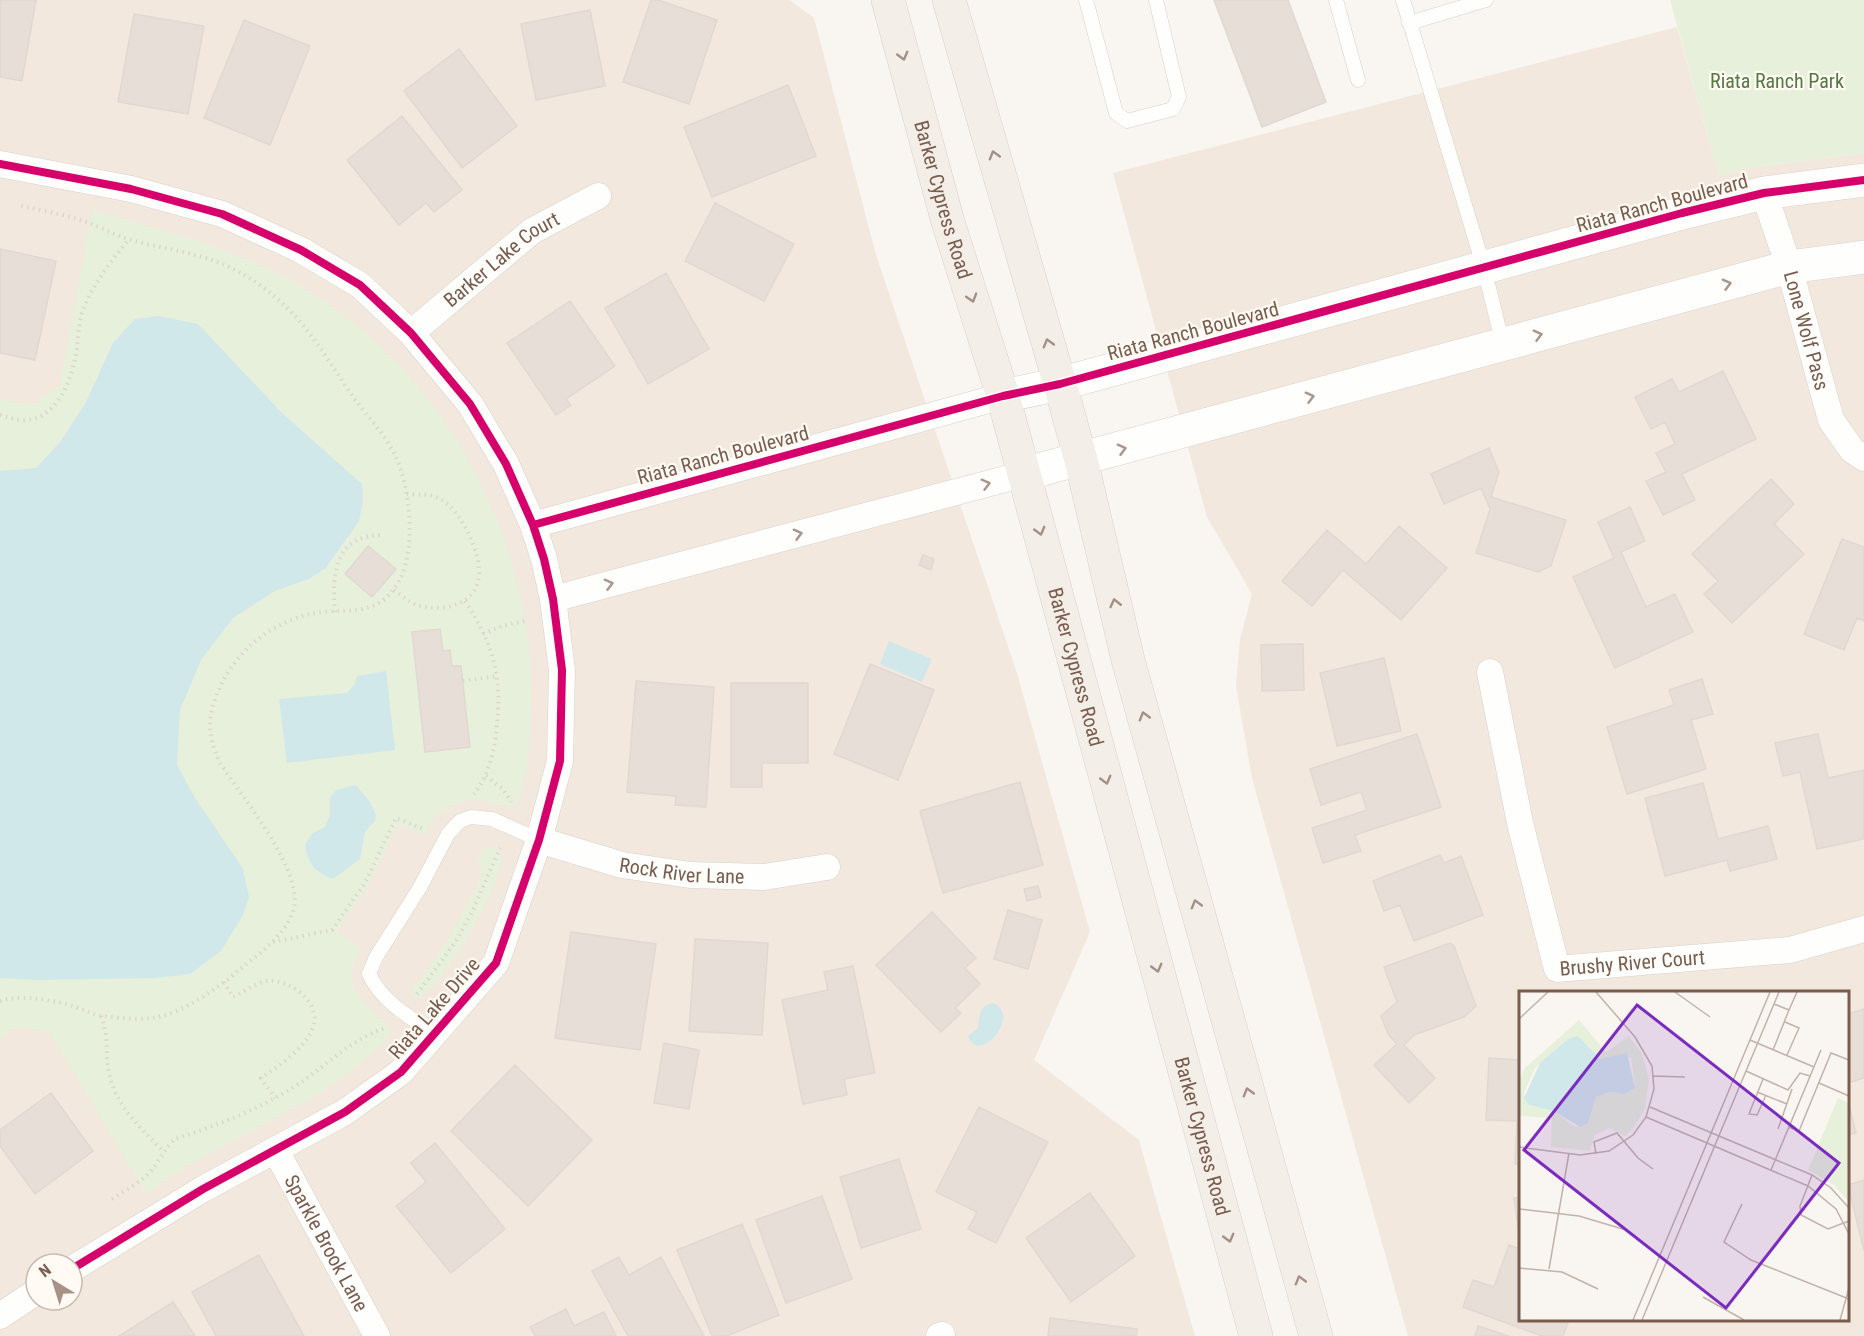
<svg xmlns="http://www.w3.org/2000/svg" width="1864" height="1336" viewBox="0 0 1864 1336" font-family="'Roboto Condensed',sans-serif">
	<rect width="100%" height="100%" fill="#f9f5f0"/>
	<path fill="#f2e8de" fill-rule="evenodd" d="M0 0H790L814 18 876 255 1016 670 1090 932 1034 1060 1139 1140 1195 1336H0ZM36 1264H72V1300H36Z
		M1677 27 1719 176 1747 168 1864 153V1336H1408L1252 778 1236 686 1240 639 1252 594 1207 517 1113 173ZM1520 992H1848V1320H1520Z"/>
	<path fill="#e7f0db" d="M1670 0H1864V153L1747 168 1719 176Z
		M92 210C163 231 236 248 300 286 443 370 532 533 531 698 531 733 529 771 517 805 506 810 496 803 485 801 458 797 435 811 424 835L398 824 371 881 337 932 361 948C336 992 367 1000 390 1029V1035L386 1041 345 1076 309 1100 190 1164 146 1194 50 1033 18 1026 0 1038V978L39 980 243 915 249 897 243 869 195 798 177 765 180 710 201 660 233 618 275 591 309 579 344 541 359 521 282 413 198 324 159 316 135 319 113 343 86 402 61 441 36 468 0 471V399L34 405 60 385Z
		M487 847 495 848 504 855C498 887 448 984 418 998L413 997 411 991C439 957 460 920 480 880L483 871C474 862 477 854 487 847Z"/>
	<path fill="#d0e8ea" d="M159 316 198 324 282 413 362 484 363 501 359 521 326 568 309 579 275 591 233 618 201 660 180 710 177 765 195 798 243 869 249 897 243 915 221 951 190 974 155 978 39 980 0 978V471L36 468 61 441 86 402 113 343 135 319Z
		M889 641 932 659 922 682 880 664Z
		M386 671 395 750 287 763 279 699 347 693 355 684 357 676Z
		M356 785 370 802 376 815 375 821 365 832 360 859 333 879C313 871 308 864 305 844L313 833 325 827 330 815V798L336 790Z
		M993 1003C1023 1015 978 1067 968 1036L978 1028C979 1017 980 1004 993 1003Z"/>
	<path fill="#e6ded7" stroke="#e2d8d2" stroke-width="1.5" d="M0 0H36L22 81 0 77Z
		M651 0H658L717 20 689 104 623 82Z
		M1214 0H1288L1326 102 1262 127Z
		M590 10 605 86 536 100 521 24Z
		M134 14 204 26 188 114 118 102Z
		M244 20 310 46 270 145 204 118Z
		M459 49 517 126 462 168 404 91Z
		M788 85 816 156 712 197 684 127Z
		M402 116 462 190 434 212 426 203 399 225 347 160Z
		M715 203 794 244 764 301 685 261Z
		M0 249 56 261 35 360 0 353Z
		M666 273 709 349 648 384 605 308Z
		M570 301 615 366 566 399 571 405 556 415 507 343Z
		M1723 371 1756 439 1682 474 1695 500 1663 515 1646 481 1666 472 1656 453 1675 444 1665 422 1651 429 1635 397 1672 379 1679 392Z
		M1489 448 1499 472 1491 497 1566 520 1551 566 1538 572 1476 553 1490 509 1481 488 1444 504 1431 474Z
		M1771 479 1794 504 1774 524 1804 554 1732 623 1704 594 1718 581 1692 554Z
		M1630 507 1645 541 1621 552 1646 607 1675 594 1693 632 1615 668 1573 577 1614 558 1598 522Z
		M1399 526 1447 568 1401 620 1343 570 1312 606 1282 581 1327 530 1366 564Z
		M1842 539 1864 547V621L1857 618 1844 650 1804 634Z
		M368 546 396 569 372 597 345 574Z
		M923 555 934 559 931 570 919 565Z
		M440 629 443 651 450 650 452 666H461L470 747 425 752 412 632Z
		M1303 644 1304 690 1262 691 1261 645Z
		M1384 658 1401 731 1337 746 1320 673Z
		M870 664 934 690 898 780 834 754Z
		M1702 679 1713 714 1691 720 1706 769 1627 794 1607 727 1674 705 1669 690Z
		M636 681 714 687 706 807 675 805 676 796 627 792Z
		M731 683H808V763H762V787H731Z
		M1417 734 1441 807 1355 835 1361 851 1323 863 1312 828 1367 810 1361 792 1321 805 1310 769Z
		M1818 734 1828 778 1864 770V839L1817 849 1800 772 1783 776 1775 743Z
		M1020 782 1043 865 943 893 920 811Z
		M1703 783 1718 839 1768 826 1777 859 1730 871 1727 860 1665 876 1645 798Z
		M1440 855 1444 863 1461 856 1483 915 1414 941 1400 905 1384 911 1373 881Z
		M1038 886 1041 897 1027 901 1024 889Z
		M1008 910 1042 920 1028 969 994 959Z
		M932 912 976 958 965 968 980 984 955 1008 961 1013 941 1032 876 965Z
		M571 932 656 944 640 1050 555 1038Z
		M695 939 768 943 762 1035 689 1031Z
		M1450 943 1454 946 1476 1006 1464 1017 1414 1035 1404 1045 1435 1078 1409 1103 1374 1065 1397 1044 1388 1034 1381 1016 1397 1002 1384 967Z
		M853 966 875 1073 844 1079 847 1095 803 1104 782 1000 828 990 824 972Z
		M1864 1009V1078L1848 1083V1014Z
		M664 1043 699 1050 689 1109 654 1103Z
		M1489 1058 1520 1060V1165L1515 1164 1517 1121 1486 1120Z
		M515 1065 592 1140 528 1206 451 1131Z
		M51 1093 93 1151 35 1194 0 1146V1130Z
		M1848 1101 1856 1133 1848 1135Z
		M979 1107 1048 1142 996 1243 968 1229 977 1212 936 1192Z
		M435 1143 505 1229 451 1273 396 1206 426 1182 411 1163Z
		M899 1159 921 1229 861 1248 840 1177Z
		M1864 1180V1251L1848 1185Z
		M1090 1193 1135 1256 1071 1302 1026 1238Z
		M822 1196 852 1279 786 1303 756 1220Z
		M1520 1197V1240L1514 1198Z
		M742 1224 779 1315 727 1336H712L677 1250Z
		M1509 1245 1520 1249V1320H1569L1563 1336H1542L1463 1307 1473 1280 1494 1287Z
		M259 1255 304 1336H216L192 1292Z
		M619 1257 629 1275 661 1257 704 1336H628L592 1271Z
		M173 1302 195 1336H119Z
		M566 1309 574 1326 604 1312 616 1336H535L530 1327Z
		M1050 1318 1137 1329 1136 1336H1048Z
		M1478 1326 1509 1336H1475Z"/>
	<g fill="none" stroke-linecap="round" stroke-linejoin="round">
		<g stroke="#d7d1cb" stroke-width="15">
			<path id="lane" d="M1086 0 1116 113 1127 121 1173 109 1179 97 1156 0
				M1336 0 1358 80
				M1403 0 1484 268 1503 345
				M1409 23 1486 0
				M436 1034C410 1018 382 1002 369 974L376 957 419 889 448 834 460 821 471 817 492 819 539 840"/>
		</g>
		<g stroke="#d7d1cb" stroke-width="27">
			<g id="street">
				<path d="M0 164 131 189 222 214 301 250 360 285 411 333 470 404 506 464 533 525 544 559 553 599 562 670 560 761 539 840 496 963 401 1072 345 1112 203 1189 72 1269"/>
				<path id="s1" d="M1764 193 1789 267 1831 420 1852 450 1864 458"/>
				<path id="s2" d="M411 333 532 231 598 196"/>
				<path d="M533 525 1003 396"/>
				<path d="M553 599 1024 474"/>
				<path id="s3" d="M1490 672 1520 823 1557 969 1790 950 1864 929"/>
				<path id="s4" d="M539 840 622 865 690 875 764 877 827 867"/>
				<path id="s5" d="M276 1151 377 1336"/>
				<path d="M0 1316 36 1292"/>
				<path d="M939 1336 942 1335"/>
			</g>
		</g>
		<g stroke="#d9d2cb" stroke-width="34">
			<path id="secondary" d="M1003 396 1060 384 1682 213 1764 193 1864 180
				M1024 474 1789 267 1864 257"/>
		</g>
		<g stroke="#dad1cc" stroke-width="34">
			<g id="primary">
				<path id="s6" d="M888 0 948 222 1003 396 1024 474 1256 1336"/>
				<path d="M949 0 1060 384 1081 460 1128 660 1316 1336"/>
			</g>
		</g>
		<path stroke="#dcd5d0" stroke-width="4" stroke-dasharray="1.5 4.5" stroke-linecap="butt" d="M0 415C9 417 18 421 27 420 56 418 70 383 75 359 79 344 77 328 82 313 91 287 111 261 129 239
			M394 590C401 595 408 602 417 605 439 612 472 607 478 581 484 557 461 508 438 498 428 493 418 495 407 494
			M465 601C495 647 503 679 496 734 493 756 488 776 474 794
			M335 612C332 574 334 536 381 535
			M483 634 505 625 526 621
			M463 681 497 676
			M486 776 503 789 511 802
			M273 942 332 930 365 883 396 818 424 829
			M224 982 233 997C243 992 256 983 267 981 291 978 324 1005 312 1030 302 1051 280 1065 261 1078L275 1098
			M417 994 456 941 473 910 500 848
			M0 1001C25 994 52 1000 76 1007 85 1010 93 1015 102 1016 117 1018 137 1020 152 1018 180 1015 218 988 239 970 259 954 282 938 292 914 309 876 241 796 220 763 206 733 207 715 221 685 238 650 268 626 306 615 341 606 378 621 399 581 417 549 410 485 394 453 382 430 363 412 349 391 315 340 294 303 239 272 205 253 167 250 131 240 113 235 97 225 80 220 60 213 38 210 18 205
			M101 1016C108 1032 106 1050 108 1067 113 1104 139 1126 164 1152
			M112 1199C124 1191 138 1184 148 1174 159 1163 164 1149 175 1139 219 1125 262 1108 300 1083 328 1064 352 1039 385 1028"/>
		<use href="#lane" stroke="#fefefd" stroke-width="14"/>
		<use href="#street" stroke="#fefefd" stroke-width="26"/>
		<use href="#secondary" stroke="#fefefd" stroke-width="33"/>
		<use href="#primary" stroke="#f3eee8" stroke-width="33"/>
		<g stroke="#fffaf3" stroke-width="11">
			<path id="cycleway" d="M0 164 131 189 222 214 301 250 360 285 411 333 470 404 506 464 533 525 544 559 553 599 562 670 560 761 539 840 496 963 401 1072 345 1112 203 1189 72 1269
				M533 525 1003 396 1060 384 1682 213 1764 193 1864 180"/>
		</g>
		<use href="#cycleway" stroke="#d6006c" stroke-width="8"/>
	</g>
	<defs><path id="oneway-chevron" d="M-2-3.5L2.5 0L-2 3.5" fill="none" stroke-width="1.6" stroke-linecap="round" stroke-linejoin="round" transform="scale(1.5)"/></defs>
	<g stroke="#a48f83">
		<use href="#oneway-chevron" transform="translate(903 56) rotate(75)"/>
		<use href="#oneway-chevron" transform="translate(994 155) rotate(-106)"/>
		<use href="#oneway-chevron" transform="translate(972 298) rotate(73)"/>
		<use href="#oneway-chevron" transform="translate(1048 343) rotate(-106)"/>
		<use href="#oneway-chevron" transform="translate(1040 531) rotate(75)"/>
		<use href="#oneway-chevron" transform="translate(1115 603) rotate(-103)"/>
		<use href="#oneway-chevron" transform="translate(1144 716) rotate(-106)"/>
		<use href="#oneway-chevron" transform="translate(1106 780) rotate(75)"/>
		<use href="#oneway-chevron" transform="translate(1196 904) rotate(-106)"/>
		<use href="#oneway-chevron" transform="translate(1157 968) rotate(75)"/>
		<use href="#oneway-chevron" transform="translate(1248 1092) rotate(-106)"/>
		<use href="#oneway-chevron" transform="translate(1229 1238) rotate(75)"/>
		<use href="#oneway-chevron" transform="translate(1300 1280) rotate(-106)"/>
	</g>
	<g stroke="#a8958b">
		<use href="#oneway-chevron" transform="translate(1727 284) rotate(-15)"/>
		<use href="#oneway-chevron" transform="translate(1538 335) rotate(-15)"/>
		<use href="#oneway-chevron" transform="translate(1310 397) rotate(-15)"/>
		<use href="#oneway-chevron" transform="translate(1122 449) rotate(-15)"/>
		<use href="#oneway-chevron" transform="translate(986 484) rotate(-15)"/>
		<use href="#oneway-chevron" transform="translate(798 534) rotate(-15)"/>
		<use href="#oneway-chevron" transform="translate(609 584) rotate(-15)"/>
	</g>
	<g text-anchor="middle" stroke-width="4.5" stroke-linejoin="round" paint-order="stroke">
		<g font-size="20" fill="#537a41" stroke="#fffaf3">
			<text x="1777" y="88">Riata Ranch Park</text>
		</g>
		<g font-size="20" fill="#7a5c4d" stroke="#fffaf3">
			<text dy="7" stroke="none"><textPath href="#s6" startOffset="207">Barker Cypress Road</textPath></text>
			<text transform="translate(1662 203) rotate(-15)" y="7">Riata Ranch Boulevard</text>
			<text dy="7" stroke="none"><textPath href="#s2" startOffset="117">Barker Lake Court</textPath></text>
			<text dy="7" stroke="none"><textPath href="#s1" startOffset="144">Lone Wolf Pass</textPath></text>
			<text transform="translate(1193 331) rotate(-15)" y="7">Riata Ranch Boulevard</text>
			<text transform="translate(723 455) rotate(-15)" y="7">Riata Ranch Boulevard</text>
			<text dy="7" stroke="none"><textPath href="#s6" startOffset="693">Barker Cypress Road</textPath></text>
			<text dy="7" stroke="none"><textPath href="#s4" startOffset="147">Rock River Lane</textPath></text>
			<text dy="7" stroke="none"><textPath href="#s3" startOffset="380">Brushy River Court</textPath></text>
			<text transform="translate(434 1008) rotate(-49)" y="7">Riata Lake Drive</text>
			<text dy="7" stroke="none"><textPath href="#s6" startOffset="1179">Barker Cypress Road</textPath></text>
			<text dy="7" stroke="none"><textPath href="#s5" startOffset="105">Sparkle Brook Lane</textPath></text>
		</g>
	</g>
	<g transform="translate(1519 991)">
		<rect width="330" height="330" fill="#f9f5f0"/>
		<path d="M60 29 87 61 110 45 123 63 130 89 126 118 113 139 106 145 91 137 76 144 71 160 32 156 33 127 0 125V89L6 77ZM49 48 67 52 82 68 112 66 116 97 105 103 91 101 77 106 69 132 56 136 35 120 10 114 5 102 16 77ZM319 107 330 112V211L315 194 289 179Z" fill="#e7f0db" fill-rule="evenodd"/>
		<path d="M59 45 82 68 108 62 116 97 105 103 91 101 77 106 69 132 61 136 35 120 10 114 5 107 21 72 49 48Z" fill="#d0e8ea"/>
		<path fill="none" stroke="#c2b3aa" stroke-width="1.5" d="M156 1 191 26M255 13 270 19 278 1M0 28 29 1M266 31 280 37 268 64M231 49 295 76M254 59 270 19M227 80 269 99 281 82 291 85M134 85 166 86M244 88 230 123 238 124 247 104M300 92 330 105M238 101 268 113M131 116 293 184 312 197 330 217M127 126 289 195 317 218 330 243M269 136 280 140 312 62 330 69M259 138 273 98M0 156 61 164 90 160 114 144 127 126 135 98 133 75 116 46 77 1M77 163 75 151 98 142 119 167 134 178M252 179 302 59M293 184 281 215 282 224 309 238 330 230M223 213 205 251 232 269 330 308M0 218 60 225 107 239M0 277 43 281 79 298M30 278 50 162M184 306 225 329M114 329 251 1M123 329 260 1M321 329 330 297"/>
		<path fill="#7b2cbf" fill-opacity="0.15" stroke="#7b2cbf" stroke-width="3" d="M118 14 320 172 207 317 5 159Z"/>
		<rect width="330" height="330" fill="none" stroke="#7a5c4d" stroke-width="3"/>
	</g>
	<g transform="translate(54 1282) rotate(322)"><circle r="28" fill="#fffaf3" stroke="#cabbb1" stroke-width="1.5"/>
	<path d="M0-4.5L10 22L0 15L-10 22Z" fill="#a69286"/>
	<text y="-9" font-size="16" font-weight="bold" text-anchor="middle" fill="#7a5c4d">N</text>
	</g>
</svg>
